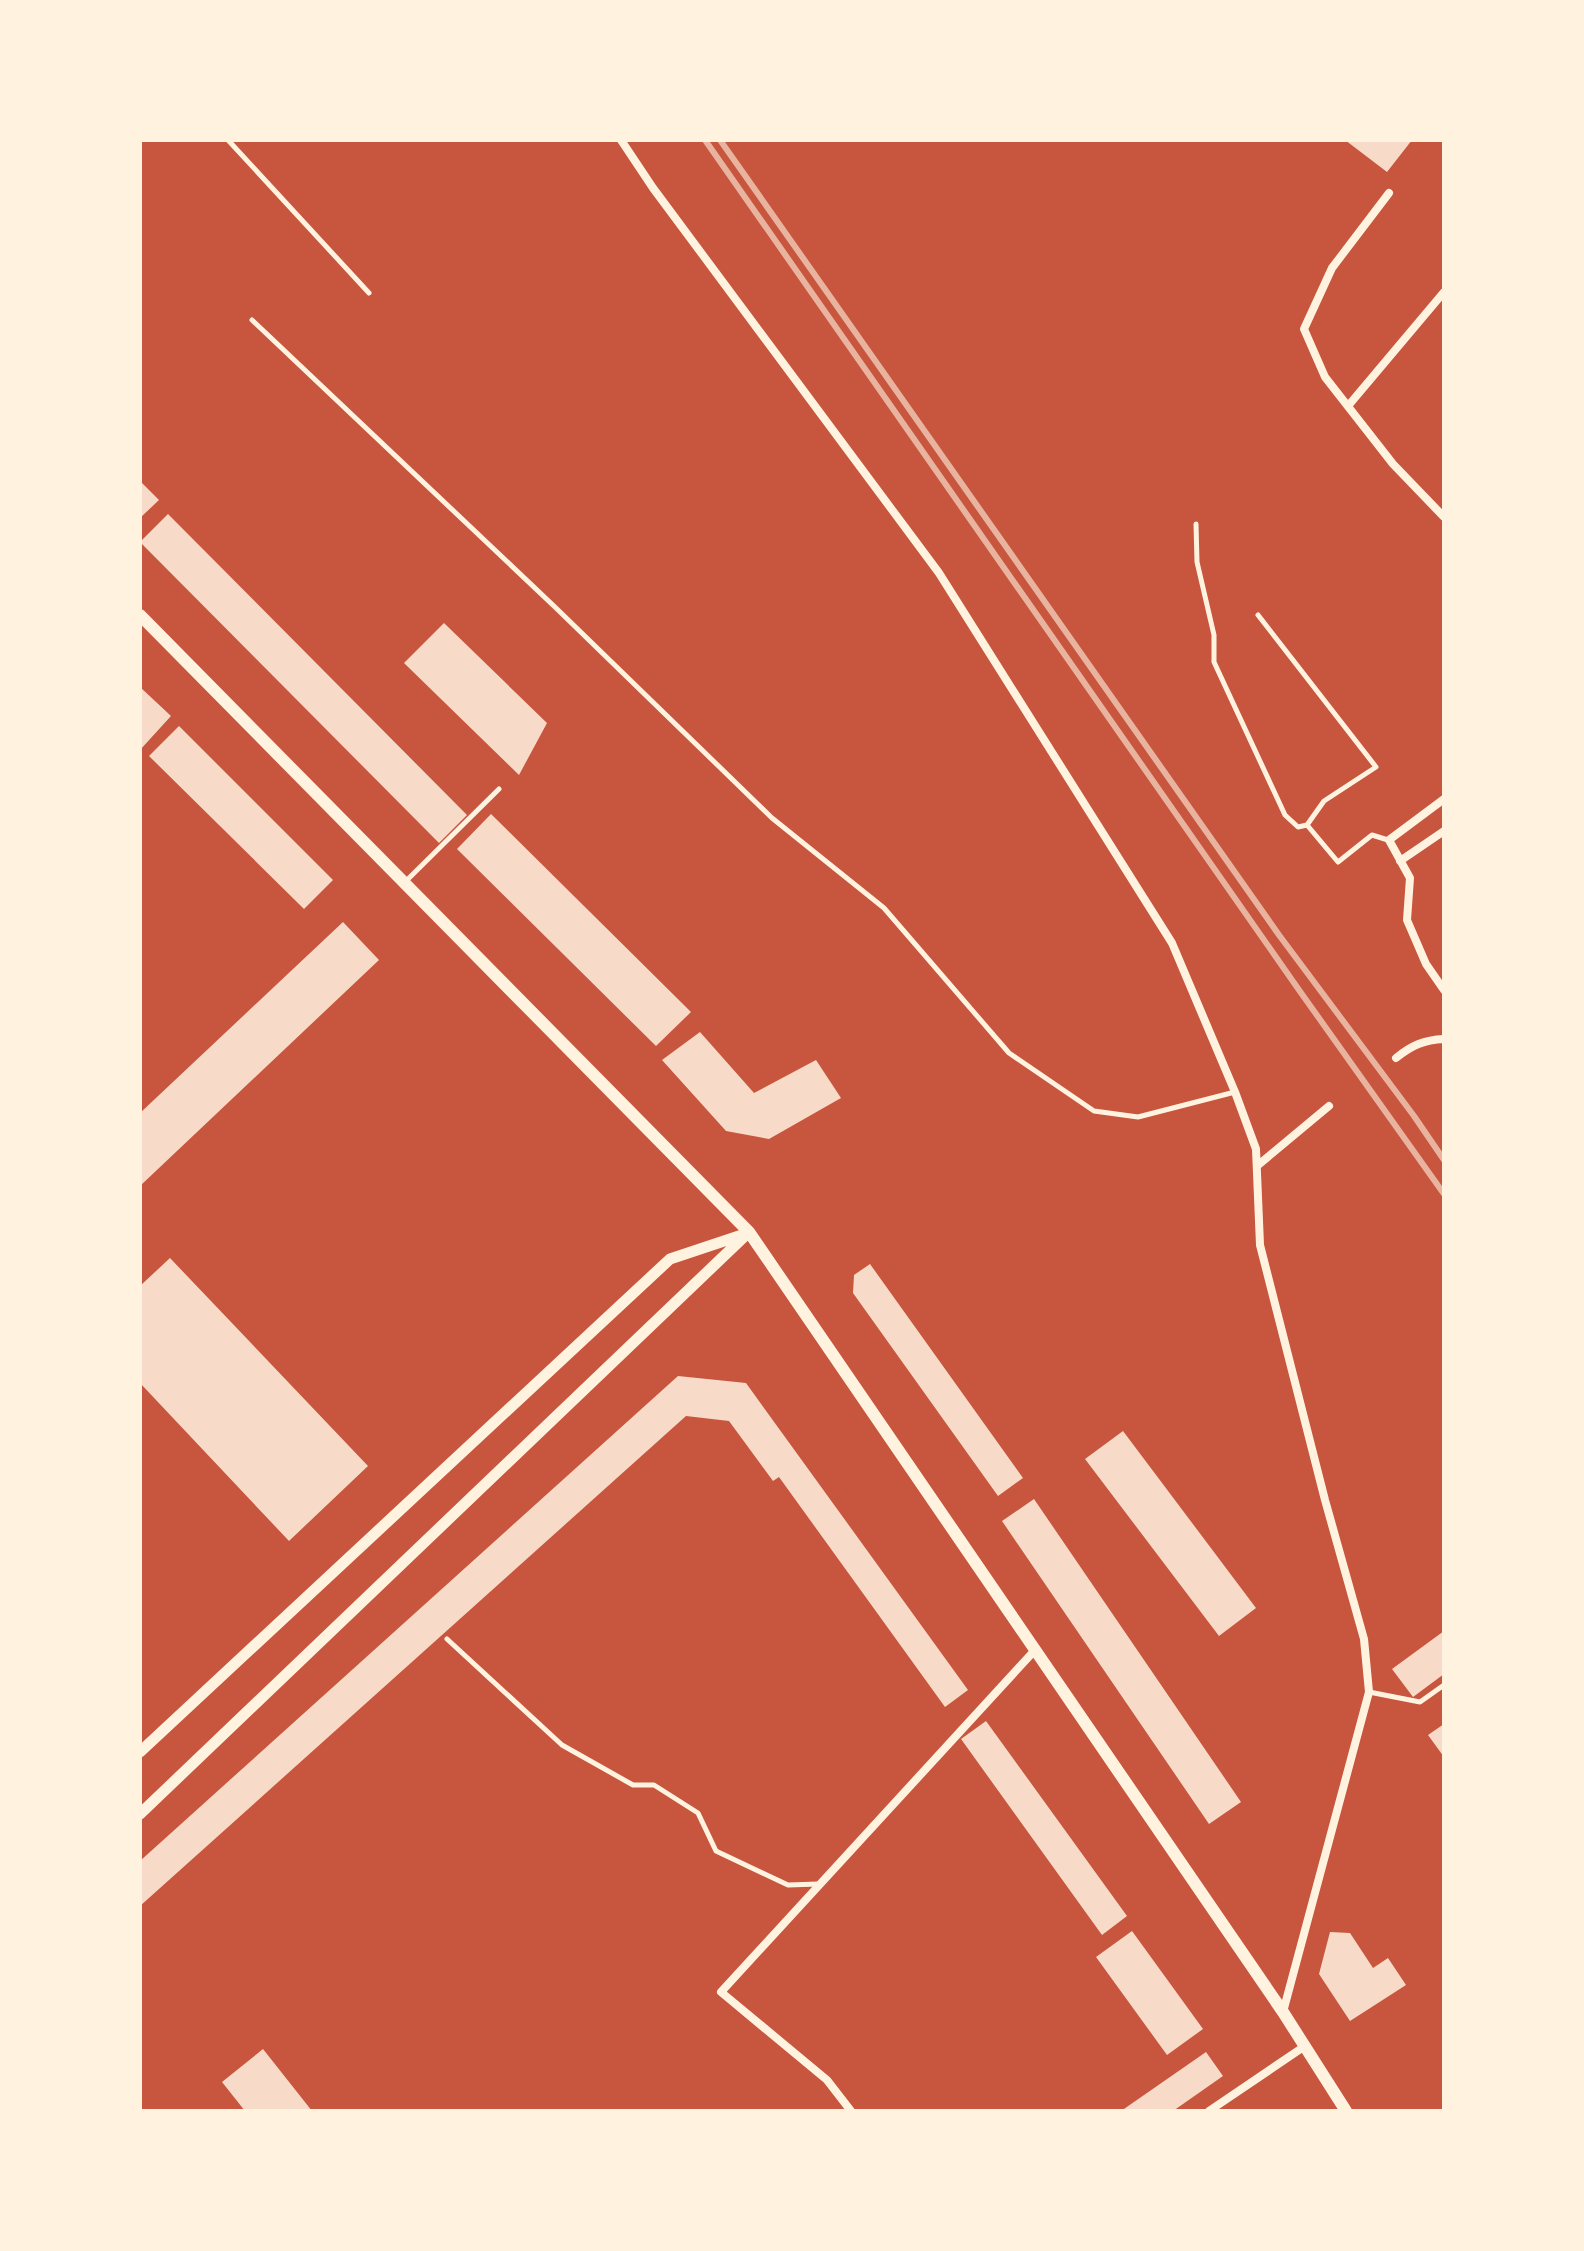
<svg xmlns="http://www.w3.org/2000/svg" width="1584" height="2251" viewBox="0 0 1584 2251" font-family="Ubuntu,sans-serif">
	<rect width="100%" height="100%" fill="#c8553d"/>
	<path fill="#f7dbc8" d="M1345 140H1412L1387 172Z
		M140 481 159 500 140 518Z
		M168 514 467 815 439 843 140 542Z
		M444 623 547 723 519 775 404 663Z
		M140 687 171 716 140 750Z
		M179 726 333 880 304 909 149 756Z
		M491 814 691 1012 656 1046 457 849Z
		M343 922 379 960 140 1186V1113Z
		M700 1032 754 1093 816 1060 841 1098 769 1139 726 1131 662 1060Z
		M170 1258 368 1466 289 1541 140 1383V1286Z
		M870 1264 1023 1478 998 1496 853 1293 854 1275Z
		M678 1376 746 1383 968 1690 945 1707 779 1477 773 1481 729 1421 686 1416 140 1906V1861Z
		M1123 1431 1256 1608 1219 1636 1085 1459Z
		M1034 1499 1241 1802 1209 1824 1002 1521Z
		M1444 1631V1674L1413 1697 1392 1669Z
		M986 1721 1127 1916 1102 1935 961 1739Z
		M1444 1724V1757L1428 1735Z
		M1132 1931 1203 2029 1167 2055 1096 1957Z
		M1330 1932 1350 1933 1373 1968 1388 1958 1406 1985 1350 2021 1319 1974Z
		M263 2049 312 2111H245L222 2082Z
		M1206 2052 1223 2076 1173 2111H1121Z"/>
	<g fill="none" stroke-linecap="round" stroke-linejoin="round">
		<path stroke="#fff3e0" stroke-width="5" d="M228 140 369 293
			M252 320 556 608 772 818 884 908 1009 1053 1094 1111 1138 1117 1235 1092
			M1196 524 1197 562 1214 635V662L1285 815 1298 827 1307 825
			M1258 615 1376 767 1324 801 1307 825 1338 862 1372 835 1388 840
			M405 882 499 789
			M447 1639 562 1745 633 1785H654L698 1813 716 1851 788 1885 818 1884
			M1369 1692 1420 1702 1444 1685"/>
		<path stroke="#fff3e0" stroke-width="8" d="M621 140 653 188 939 573 1172 943 1235 1092 1256 1149 1260 1245 1325 1500 1364 1639 1369 1692 1283 2012
			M1389 193 1332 268 1304 329 1325 377 1393 464 1444 517
			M1348 406 1444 292
			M1444 799 1389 840 1410 878 1407 920 1426 964 1444 990
			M1400 861 1444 831
			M1396 1058C1412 1045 1424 1040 1444 1039
			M1257 1166 1329 1106
			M851 2111 827 2080 721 1992 1035 1650
			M1209 2111 1305 2046"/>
		<path stroke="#fff3e0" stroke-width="11" d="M140 1752 670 1259 745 1234
			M140 1814 749 1232"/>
		<path stroke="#fff3e0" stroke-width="12" d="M140 615 749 1232 1283 2012 1346 2111"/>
		<path stroke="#e9b49f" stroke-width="6" d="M705 140 1299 990 1444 1194
			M720 140 1279 935 1414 1116 1444 1160"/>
	</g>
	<rect width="1584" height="2251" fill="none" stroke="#fff3e0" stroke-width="284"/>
</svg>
